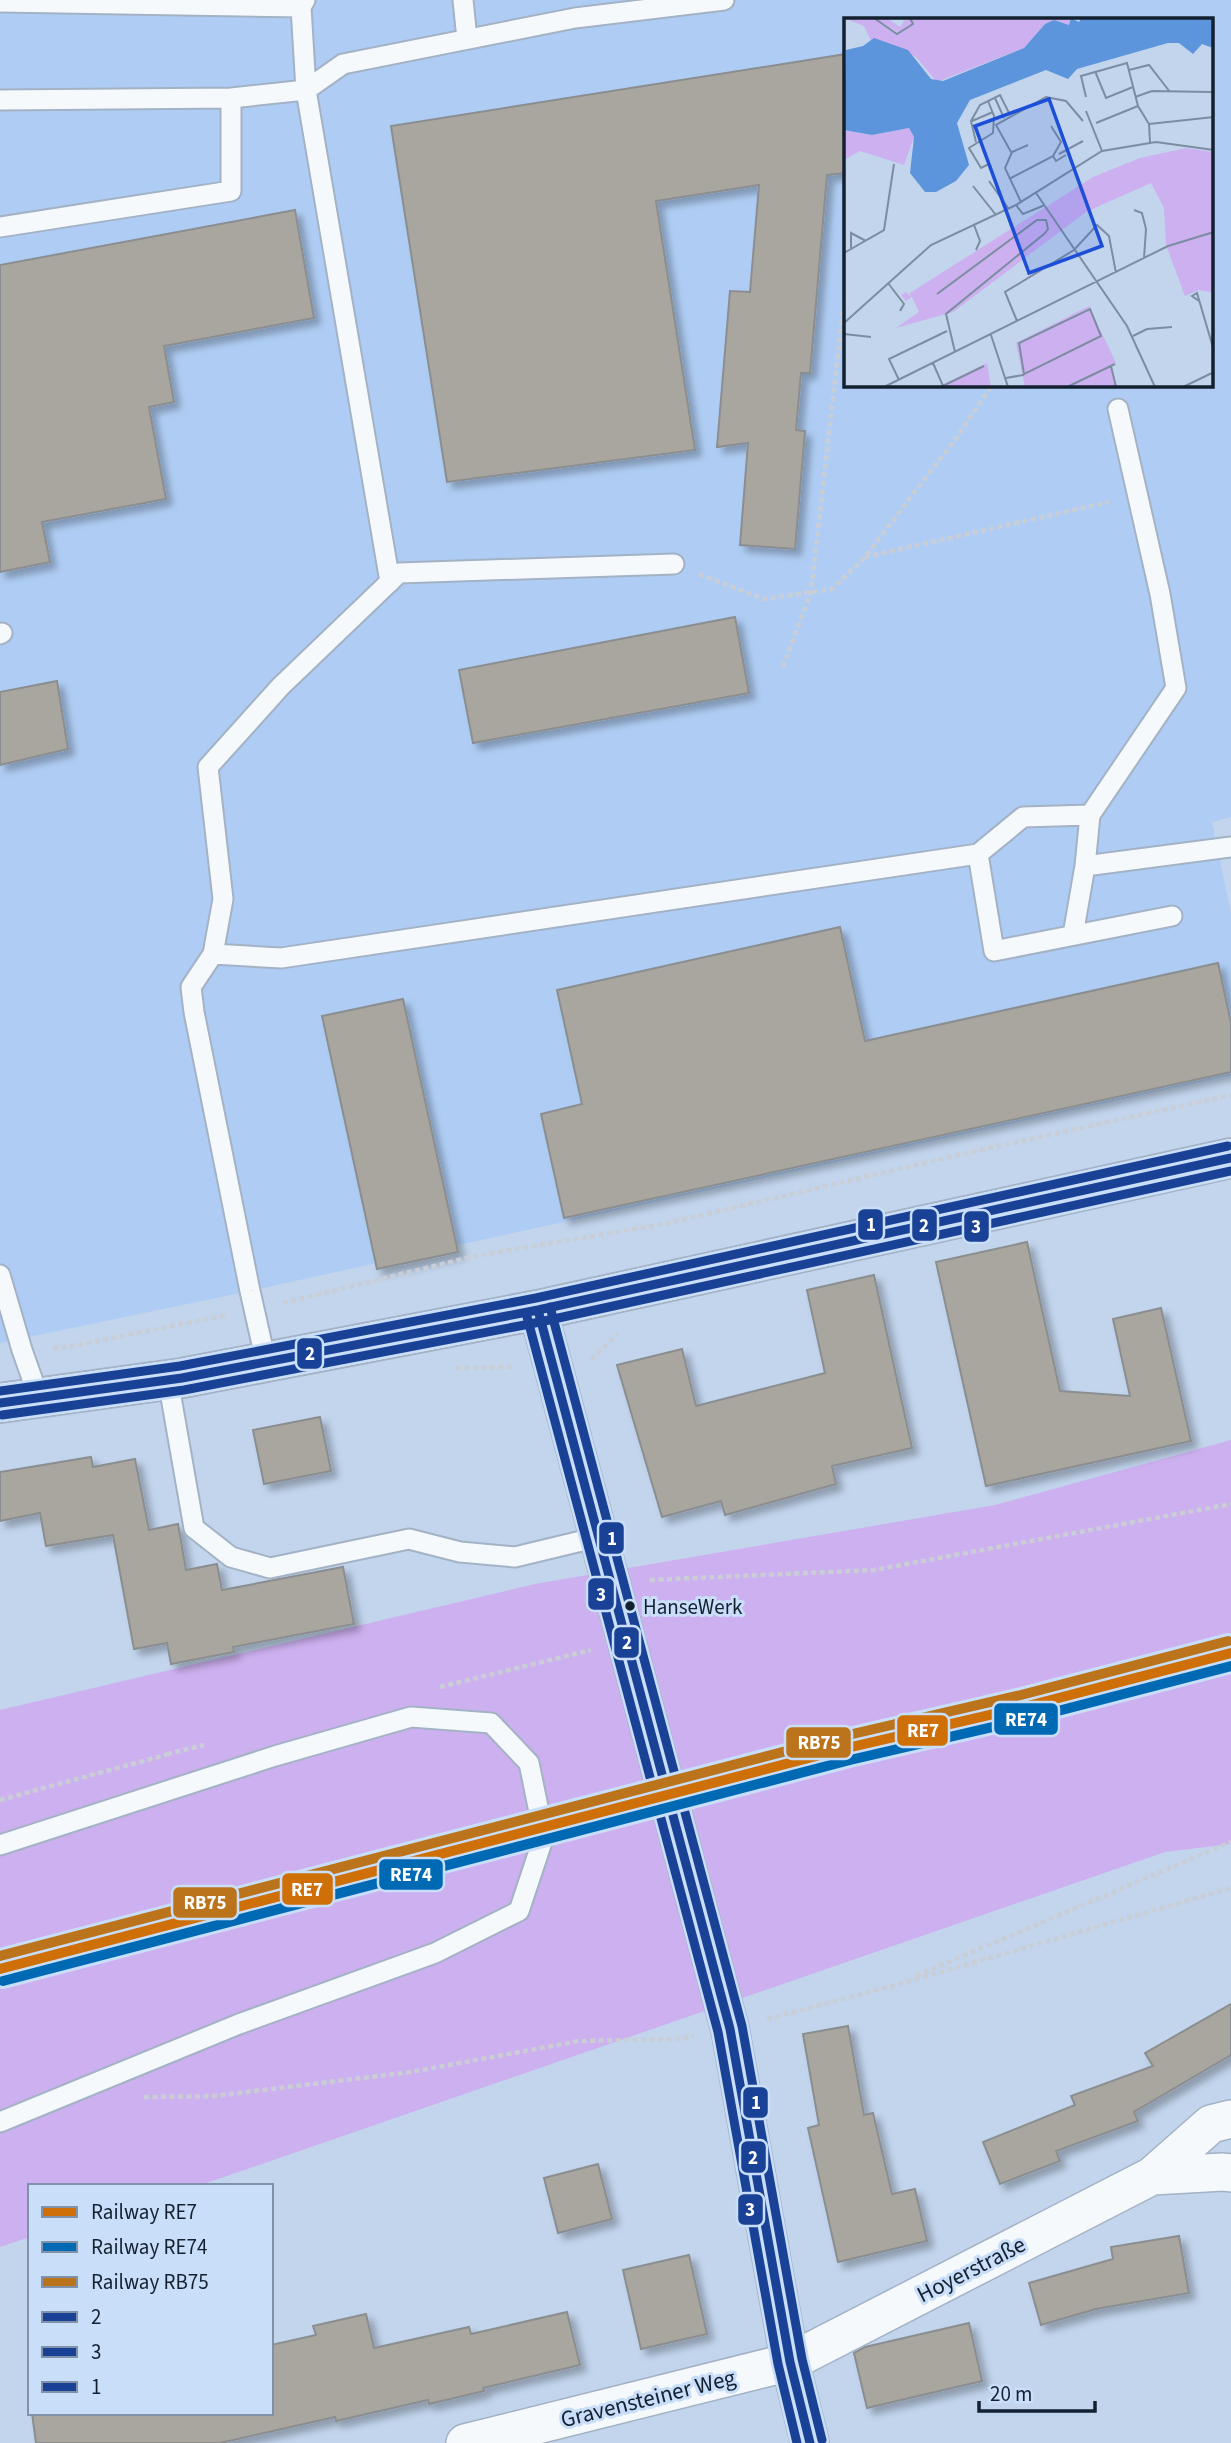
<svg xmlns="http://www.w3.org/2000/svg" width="1231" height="2443" viewBox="0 0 1231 2443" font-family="'Source Sans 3',sans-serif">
	<defs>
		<filter id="shadow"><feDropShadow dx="6" dy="6" stdDeviation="3.5" flood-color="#0004"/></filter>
	</defs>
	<rect width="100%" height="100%" fill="#c2d5ed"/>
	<path fill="#afcdf4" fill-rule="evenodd" d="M0 0H1231V817L1212 822 1231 913V1075L250 1291 0 1343ZM846 19H1212V385H846Z"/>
	<path fill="#cdb0f0" d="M1231 1440V1844L1165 1852 198 2186H30V2237L0 2247V1710L535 1584 995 1505Z"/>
	<path fill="#a9a69f" stroke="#8b8e90" stroke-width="2" filter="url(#shadow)" d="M846 54V173L827 175 810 373H801L796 430 805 431 795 549 740 545 748 443 717 447 730 291 750 292 759 185 656 201 695 450 447 482 391 126Z
		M295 210 314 318 164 346 174 402 149 407 166 499 42 522 50 562 0 572V265Z
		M735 617 749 693 473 743 459 670Z
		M57 681 68 749 0 765V692Z
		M840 927 865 1041 1218 963 1231 1023V1072L564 1218 541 1114 582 1104 557 990Z
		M403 999 458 1252 377 1269 322 1016Z
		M1027 1242 1060 1391 1130 1396 1113 1319 1161 1308 1191 1441 986 1486 936 1262Z
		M874 1275 912 1448 832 1466 836 1484 725 1515 721 1501 662 1517 617 1365 682 1349 696 1406 825 1373 807 1290Z
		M320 1417 331 1471 264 1484 253 1430Z
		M91 1457 93 1467 135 1459 149 1530 178 1524 186 1570 217 1564 222 1590 343 1567 354 1624 233 1647 234 1652 171 1664 167 1643 134 1649 113 1535 46 1546 40 1513 0 1521V1472Z
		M1231 2004V2055L1134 2112 1138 2121 1056 2151 1060 2161 1000 2184 983 2142 1075 2105 1071 2096 1153 2066 1145 2053Z
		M848 2026 864 2115 873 2113 892 2194 915 2189 927 2241 838 2262 808 2128 819 2125 803 2034Z
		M598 2164 612 2219 558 2233 544 2178Z
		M1179 2236 1189 2293 1096 2309 1041 2325 1029 2283 1113 2259 1111 2247Z
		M689 2255 707 2334 641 2349 623 2270Z
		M567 2312 580 2365 483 2388 484 2391 429 2404 428 2400 336 2421 335 2417 220 2443H36L32 2413H271V2345L316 2335 313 2326 366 2314 374 2348 469 2327 471 2334Z
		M969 2323 982 2381 867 2408 854 2353 865 2347Z"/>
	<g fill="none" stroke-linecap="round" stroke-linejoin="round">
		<g stroke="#a3b2c5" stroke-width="23">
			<path id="service" d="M463 0 467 39
				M0 2 301 7
				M0 100 231 98
				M0 227 231 191V98L306 90 301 7 305 0
				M390 582 306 90 343 64 575 18 724 0
				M0 634 2 633
				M978 854 1023 817 1090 815 1176 688 1160 594 1118 409
				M1085 866 1231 847
				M1073 935 1085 866 1090 815
				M213 954 281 958 978 854 994 951 1172 916
				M0 1275 22 1350 39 1398
				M266 1362 250 1291 194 1012 191 987 213 954 223 899 208 767 281 686 399 573 674 564
				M168 1380 194 1528 231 1557 270 1568 409 1539 460 1552 515 1557 598 1537
				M0 1845 275 1756 411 1717 491 1723 529 1763 544 1836 519 1911 435 1953 239 2024 0 2122"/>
		</g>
		<g stroke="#a3b2c5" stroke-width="40">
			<path id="minor" d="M538 1310 730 2029 790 2362 810 2443
				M1152 2176 1223 2172 1231 2173
				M465 2443 790 2362 1152 2176 1211 2124 1231 2119"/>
		</g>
		<g stroke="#a3b2c5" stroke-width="42">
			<path id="secondary" d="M0 1403 182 1378 538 1310 1231 1158"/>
		</g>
		<path stroke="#c9ced6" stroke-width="4.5" stroke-dasharray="5 3.5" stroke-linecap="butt" d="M865 557 1109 502
			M699 574 764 599 832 589 864 558 957 437 992 385
			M783 667 811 592 846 283
			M283 1303 475 1256 664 1224 976 1151 1231 1095
			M53 1348 73 1346 227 1315
			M591 1359 618 1334
			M456 1368 514 1367
			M650 1580 874 1570 1231 1504
			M440 1687 591 1650
			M167 1754 204 1745
			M0 1800 169 1754
			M916 1976 1231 1842
			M767 2019 896 1985 1231 1888
			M144 2097 214 2096 411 2072 579 2041 678 2039 694 2036"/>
		<use href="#service" stroke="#f6f9fc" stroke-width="19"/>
		<use href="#minor" stroke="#f6f9fc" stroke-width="37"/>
		<use href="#secondary" stroke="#f6f9fc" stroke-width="38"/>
		<g stroke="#c9def9" stroke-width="14">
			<path id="bus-1" d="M538 1310 730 2029 790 2362 810 2443
				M0 1403 182 1378 538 1310 1231 1158"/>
		</g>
		<g stroke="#c9def9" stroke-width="14">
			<path id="bus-2" d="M526 1313 718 2032 778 2364 797 2443
				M2 1415 184 1390 540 1322 1231 1171"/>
		</g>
		<g stroke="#c9def9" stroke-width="14">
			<path id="bus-3" d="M550 1307 742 2026 802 2359 822 2440
				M0 1391 180 1366 536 1298 1228 1146"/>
		</g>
		<use href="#bus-1" stroke="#194196" stroke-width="9"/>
		<use href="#bus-2" stroke="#194196" stroke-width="9"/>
		<use href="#bus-3" stroke="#194196" stroke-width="9"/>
		<g stroke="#c9def9" stroke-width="16">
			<path id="rail-1" d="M0 1969 847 1748 1024 1707 1231 1653"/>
		</g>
		<g stroke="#c9def9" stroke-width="16">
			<path id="rail-2" d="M3 1981 850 1760 1027 1719 1231 1666"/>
		</g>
		<g stroke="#c9def9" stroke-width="16">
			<path id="rail-3" d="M0 1956 844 1736 1021 1695 1228 1641"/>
		</g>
		<use href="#rail-1" stroke="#ce6f07" stroke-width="10"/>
		<use href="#rail-2" stroke="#0069b4" stroke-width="10"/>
		<use href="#rail-3" stroke="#bb741b" stroke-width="10"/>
	</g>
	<circle fill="#132030" stroke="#c9def9" stroke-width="2.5" cx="630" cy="1606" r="6"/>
	<g text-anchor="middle" stroke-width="6" stroke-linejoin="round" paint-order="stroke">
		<g font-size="21" fill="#132030" stroke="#c9def9" text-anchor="start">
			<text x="643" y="1614">HanseWerk</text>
		</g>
		<g font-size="23" fill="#132030" stroke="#c9def9">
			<text transform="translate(971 2269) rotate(-27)" y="8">Hoyerstraße</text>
			<text transform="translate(648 2398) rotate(-14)" y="8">Gravensteiner Weg</text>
		</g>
	</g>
	<g transform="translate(844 18)">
		<rect width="369" height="369" fill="#c2d5ed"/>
		<path d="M0 0H29L53 17 64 10 55 15 31 0H43L56 9 62 0H227L225 7 210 2 201 6 180 30 93 64 72 39 27 23 20 8ZM65 110 70 119 60 147 16 133 0 142V112L28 117ZM342 130 369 134V275L355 272 341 278 322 227 320 190 307 165 242 194 109 294 52 310 75 294 68 279 62 283 57 277 62 274 67 279 66 275 249 159 296 140ZM245 288 272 345 267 348 272 369H181L172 325ZM143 345 147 369H93Z" fill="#cdb0f0"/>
		<path d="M227 0 235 4 237 0H369V30L358 26 349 36 335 25H324L233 51 224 61 202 52 126 82 113 105 125 147 112 163 92 174H81L66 155 70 119 65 110 28 117 0 112 2 32 19 28 30 20 64 32 87 61 99 63 180 30 201 6 210 2 225 7Z" fill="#5d95dc"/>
		<path fill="none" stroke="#7c8da1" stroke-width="2" d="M30 0 53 16 69 6 66 0M285 52 305 47 326 74M251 53 262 80 289 69M242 79 237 58 283 45 294 88 305 106 306 124M291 79 308 73 368 74M151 80 160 100M144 83 150 98 149 115 125 130 137 150 145 146M242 93 258 133M128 103 149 94M252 105 294 88M305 106 370 99M207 108 217 124 209 138M128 109 150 102M132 124 127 103 136 87 156 77 166 97M167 134 152 107 202 79 222 83 239 103M215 136 239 123M165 161 209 138 212 143 222 137M145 163 164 190M129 168 152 197M192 175 283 308 311 369M177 184 161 150 168 134 184 127M172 187 179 196 201 187M290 192 298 195 302 211 300 240M130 207 136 223 132 232M7 230V215L22 223M0 235 40 212 50 146M44 265 60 286 56 293M93 276 193 202H202L204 211 200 216 102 296 111 334M355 283 348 278 353 275 370 333M173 303 161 274 230 232 253 207 265 218 272 255M0 305 87 227 172 187 258 133 312 124 370 132M0 316 27 319M147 317 164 369M289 318 303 311 328 309M89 345 99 368 140 348M267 348 272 369M162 360 179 357 182 355 257 318 246 291 175 325 180 356M55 362 45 341 103 313M40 369 324 228 370 214M223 369 271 346M339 369 370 354"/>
		<path fill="#1d4ed8" fill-opacity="0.15" stroke="#1d4ed8" stroke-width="3.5" d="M205 81 258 228 185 255 131 108Z"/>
		<rect width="369" height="369" fill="none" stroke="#132030" stroke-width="3.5"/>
	</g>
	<g stroke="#c9def9" stroke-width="2.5">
		<rect x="857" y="1208" width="27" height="33" rx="7" fill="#194196"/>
		<rect x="911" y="1208" width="27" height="34" rx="7" fill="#194196"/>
		<rect x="963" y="1210" width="27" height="33" rx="7" fill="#194196"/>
		<rect x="296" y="1337" width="27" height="33" rx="7" fill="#194196"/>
		<rect x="598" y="1521" width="27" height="34" rx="7" fill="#194196"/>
		<rect x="587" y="1577" width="28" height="34" rx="7" fill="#194196"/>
		<rect x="613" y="1626" width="27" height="33" rx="7" fill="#194196"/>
		<rect x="993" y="1702" width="66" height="34" rx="7" fill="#0069b4"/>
		<rect x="896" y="1714" width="53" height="33" rx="7" fill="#ce6f07"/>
		<rect x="785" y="1726" width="67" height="33" rx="7" fill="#bb741b"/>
		<rect x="378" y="1858" width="66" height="33" rx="7" fill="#0069b4"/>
		<rect x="281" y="1872" width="53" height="34" rx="7" fill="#ce6f07"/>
		<rect x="172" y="1886" width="66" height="33" rx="7" fill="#bb741b"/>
		<rect x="742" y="2086" width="27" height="33" rx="7" fill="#194196"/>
		<rect x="740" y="2140" width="27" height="34" rx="7" fill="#194196"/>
		<rect x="737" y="2193" width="27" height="33" rx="7" fill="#194196"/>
	</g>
	<g font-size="19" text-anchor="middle" font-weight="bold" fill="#fff">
		<text x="871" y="1231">1</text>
		<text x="924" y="1232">2</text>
		<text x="976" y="1233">3</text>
		<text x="310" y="1360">2</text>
		<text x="612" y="1545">1</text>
		<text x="601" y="1601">3</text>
		<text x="627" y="1649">2</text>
		<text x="1026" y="1726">RE74</text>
		<text x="923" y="1737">RE7</text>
		<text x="819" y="1749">RB75</text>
		<text x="411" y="1881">RE74</text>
		<text x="307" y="1896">RE7</text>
		<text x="205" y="1909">RB75</text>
		<text x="756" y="2109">1</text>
		<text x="753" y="2164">2</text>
		<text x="750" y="2216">3</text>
	</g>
	<rect x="28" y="2184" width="245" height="231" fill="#c9def9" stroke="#8092a9" stroke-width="2"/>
	<rect x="42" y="2207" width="35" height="10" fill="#ce6f07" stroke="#8092a9" stroke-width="2"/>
	<text x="91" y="2219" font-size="21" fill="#132030">Railway RE7</text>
	<rect x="42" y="2242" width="35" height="10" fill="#0069b4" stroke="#8092a9" stroke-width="2"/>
	<text x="91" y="2254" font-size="21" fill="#132030">Railway RE74</text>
	<rect x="42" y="2277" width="35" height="10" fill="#bb741b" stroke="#8092a9" stroke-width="2"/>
	<text x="91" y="2289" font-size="21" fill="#132030">Railway RB75</text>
	<rect x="42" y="2312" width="35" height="10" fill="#194196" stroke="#8092a9" stroke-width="2"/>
	<text x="91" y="2324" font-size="21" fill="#132030">2</text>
	<rect x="42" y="2347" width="35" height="10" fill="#194196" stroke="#8092a9" stroke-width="2"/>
	<text x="91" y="2359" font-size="21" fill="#132030">3</text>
	<rect x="42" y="2382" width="35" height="10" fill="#194196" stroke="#8092a9" stroke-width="2"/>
	<text x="91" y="2394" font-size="21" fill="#132030">1</text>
	<path d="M979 2401v10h116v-10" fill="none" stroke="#132030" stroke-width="3.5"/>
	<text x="990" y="2401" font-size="21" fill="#132030" stroke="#c9def9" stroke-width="5" paint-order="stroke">20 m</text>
</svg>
